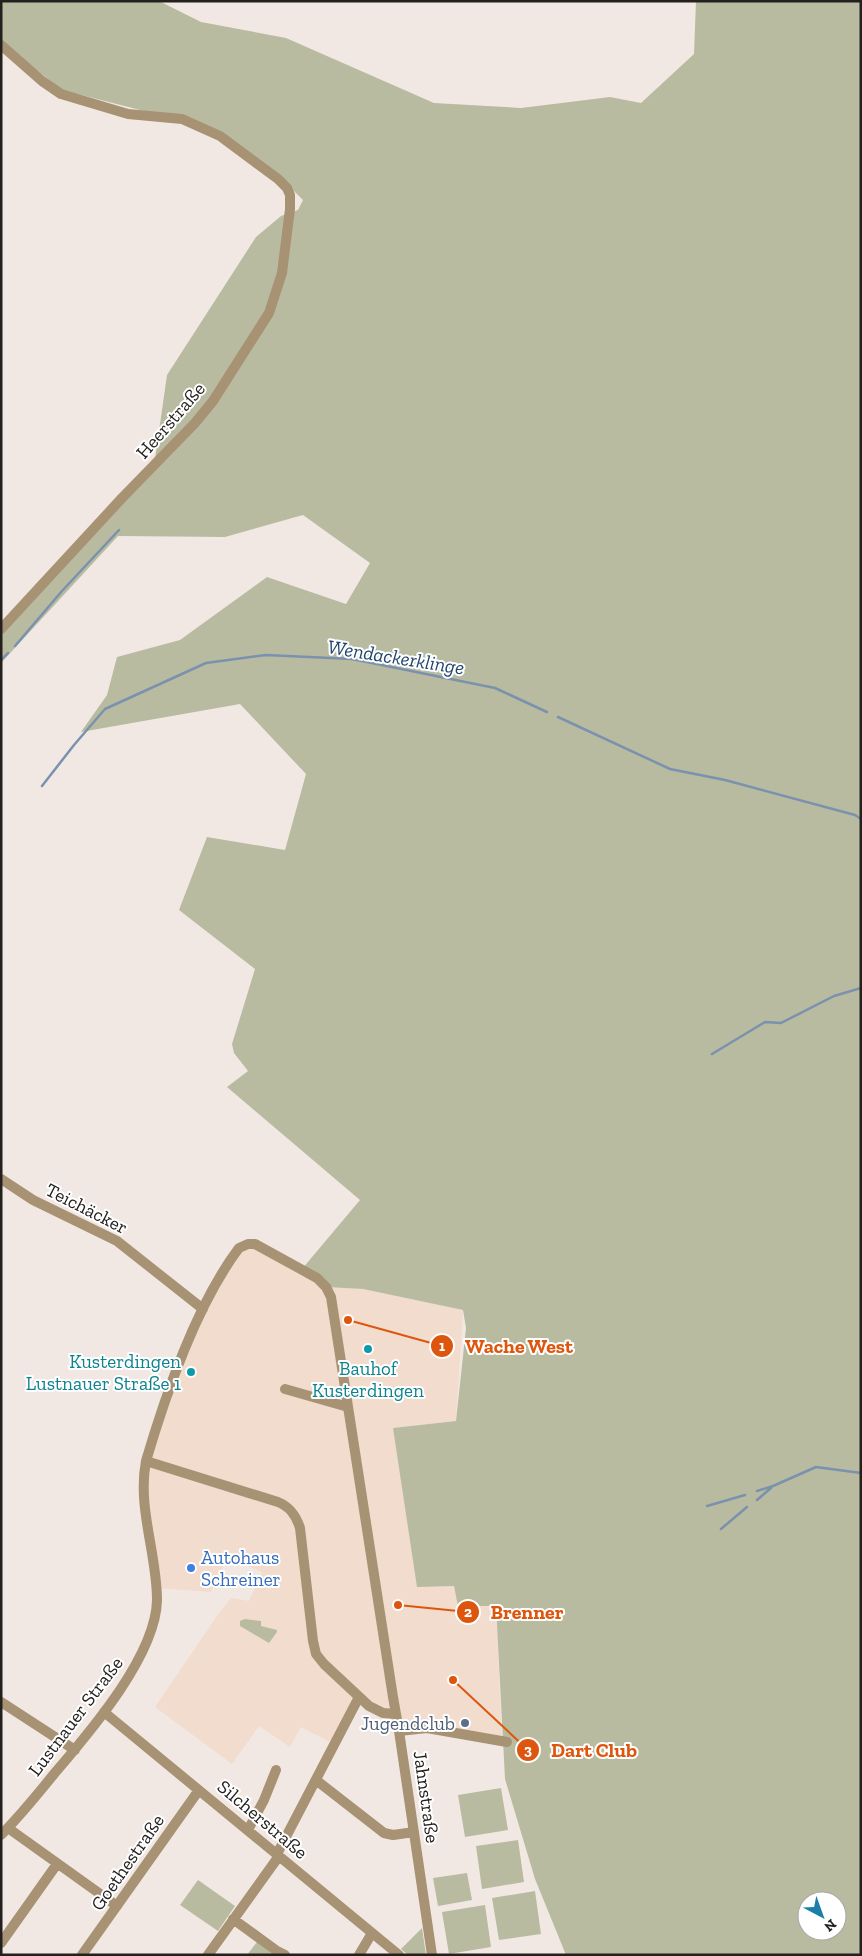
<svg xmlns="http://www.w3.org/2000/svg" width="862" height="1956" viewBox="0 0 862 1956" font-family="'Zilla Slab',serif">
	<rect width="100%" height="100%" fill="#f2e8e3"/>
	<path fill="#f1dcce" d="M248 1244 326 1287 363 1289 463 1310 456 1421 393 1428 454 1586 496 1606 502 1742 455 1733 399 1731 395 1714 360 1698 334 1744 301 1727 290 1747 259 1726 232 1764 155 1707 219 1613 231 1598 249 1601 262 1572 227 1557 211 1592 156 1588 143 1474 203 1309Z"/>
	<path fill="#b9bba0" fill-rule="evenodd" d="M1 1H159L201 22 286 38 434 103 521 108 610 97 641 103 694 54 696 1H861V1955H566L535 1879 505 1779 496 1606H458L454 1586 417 1587 393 1428 456 1421 466 1328 463 1310 363 1289 326 1287 302 1269 360 1200 227 1087 248 1071 234 1053 232 1044 255 969 179 910 207 837 285 850 306 774 240 704 81 732 107 695 117 657 180 640 267 577 346 604 370 563 303 515 225 537 118 536 1 663V629L154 466 167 375 256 237 281 216 298 210 303 200 294 191 219 137 179 120 62 90 1 42ZM807 1901H837V1931H807Z
		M245 1619 261 1621V1626L277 1630V1632L269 1643 240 1626V1621Z
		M501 1788 508 1830 465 1837 458 1795Z
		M518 1840 524 1882 482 1889 476 1846Z
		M467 1873 472 1900 438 1906 433 1878Z
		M198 1880 235 1906 218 1931 180 1905Z
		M535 1891 541 1934 499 1940 492 1898Z
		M485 1905 491 1947 449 1954 442 1912Z
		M422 1928 426 1955H408L401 1949Z
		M257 1942 274 1955H247Z"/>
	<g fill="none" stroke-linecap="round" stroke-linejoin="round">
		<path stroke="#7a92ad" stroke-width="2.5" d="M15 646 62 591 119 530
			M1 660 8 653
			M558 717 670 769 725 780 855 815 861 819
			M42 786 74 745 105 709 206 663 266 655 352 659 495 688 547 712
			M712 1054 765 1022 781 1023 834 996 861 988
			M757 1491 773 1486 816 1467 861 1473
			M757 1500 771 1488
			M707 1506 745 1495
			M721 1529 747 1507"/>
		<path stroke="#a79274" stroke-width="10" d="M1 45 42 81 61 94 128 114 182 119 220 136 278 179 287 188 290 195V209L282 273 269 313 213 401 195 423 122 498 1 629
			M1 1179 33 1200 117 1241 203 1309
			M285 1389 348 1407
			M146 1461 278 1502C290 1507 296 1515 300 1528L313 1641 316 1654 324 1664 369 1706 383 1713 395 1714
			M1 1702 75 1750
			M104 1712 399 1955
			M399 1731 427 1728 507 1742
			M316 1780 384 1833 393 1835 414 1832
			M8 1828 117 1906
			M248 1830 264 1800 276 1770
			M1 1835C20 1816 37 1795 54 1774 89 1733 156 1656 157 1600 157 1554 137 1507 146 1461 166 1393 196 1305 239 1248L248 1244H255L317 1278 326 1287 331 1297 393 1697 399 1731 432 1955
			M277 1854 359 1697
			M233 1919 277 1951 285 1955
			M1 1943 57 1864
			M82 1955 199 1790
			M208 1955 279 1856
			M359 1955 372 1933"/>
	</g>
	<g fill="#0f9aa8" stroke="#fff" stroke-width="2">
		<circle cx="368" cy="1349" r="5"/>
		<circle cx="191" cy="1372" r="5"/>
	</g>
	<circle fill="#3f7fe0" stroke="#fff" stroke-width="2" cx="191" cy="1568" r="5"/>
	<circle fill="#5c6f8a" stroke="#fff" stroke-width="2" cx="465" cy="1723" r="5"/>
	<g text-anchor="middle" stroke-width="4" stroke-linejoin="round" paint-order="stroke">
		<g font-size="19" fill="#23201e" stroke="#fff">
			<text transform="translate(170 420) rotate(-49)" y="7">Heerstraße</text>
			<text transform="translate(87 1208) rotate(27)" y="7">Teichäcker</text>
			<text transform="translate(75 1716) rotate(-53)" y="7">Lustnauer Straße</text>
			<text transform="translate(427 1797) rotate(82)" y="7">Jahnstraße</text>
			<text transform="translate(263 1819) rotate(40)" y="7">Silcherstraße</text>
			<text transform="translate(127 1862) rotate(-55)" y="7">Goethestraße</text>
		</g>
		<g font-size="19" fill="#0d838f" stroke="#fff" text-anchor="end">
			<text x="181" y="1368">Kusterdingen<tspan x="181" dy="22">Lustnauer Straße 1</tspan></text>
			<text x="368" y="1375" text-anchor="middle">Bauhof<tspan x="368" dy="22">Kusterdingen</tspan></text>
		</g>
		<g font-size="19" fill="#366cbe" stroke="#fff" text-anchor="start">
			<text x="201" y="1564">Autohaus<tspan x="201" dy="22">Schreiner</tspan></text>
		</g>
		<g font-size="19" fill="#4e5e75" stroke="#fff" text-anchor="end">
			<text x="455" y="1730">Jugendclub</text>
		</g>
		<g font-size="20" font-style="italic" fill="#21456c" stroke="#fff">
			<text transform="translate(396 657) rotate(9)" y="7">Wendackerklinge</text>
		</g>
	</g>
	<path fill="none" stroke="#de560d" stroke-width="2" d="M348 1320L442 1346M398 1605L468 1612M453 1680L528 1750"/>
	<g fill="#de560d" stroke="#fff" stroke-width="2">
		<circle cx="348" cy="1320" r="5"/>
		<circle cx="398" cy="1605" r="5"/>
		<circle cx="453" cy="1680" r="5"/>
		<circle cx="442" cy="1346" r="12"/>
		<circle cx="468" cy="1612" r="12"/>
		<circle cx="528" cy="1750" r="12"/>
	</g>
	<g font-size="15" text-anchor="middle" font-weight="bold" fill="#fff">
		<text x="442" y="1351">1</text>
		<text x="468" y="1617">2</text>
		<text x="528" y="1755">3</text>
	</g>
	<g font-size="20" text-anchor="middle" font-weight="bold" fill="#de560d" stroke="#fff" stroke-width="4" stroke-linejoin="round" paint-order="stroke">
		<text x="519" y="1353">Wache West</text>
		<text x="527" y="1619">Brenner</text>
		<text x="594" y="1757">Dart Club</text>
	</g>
	<rect width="862" height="1956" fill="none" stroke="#23201e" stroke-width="5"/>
	<g transform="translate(822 1916) rotate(139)"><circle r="24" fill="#ffffff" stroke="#a7a6a5"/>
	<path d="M0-4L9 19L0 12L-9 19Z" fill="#1b7faa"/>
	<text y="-8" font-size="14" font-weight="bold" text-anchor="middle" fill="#23201e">N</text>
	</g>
</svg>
